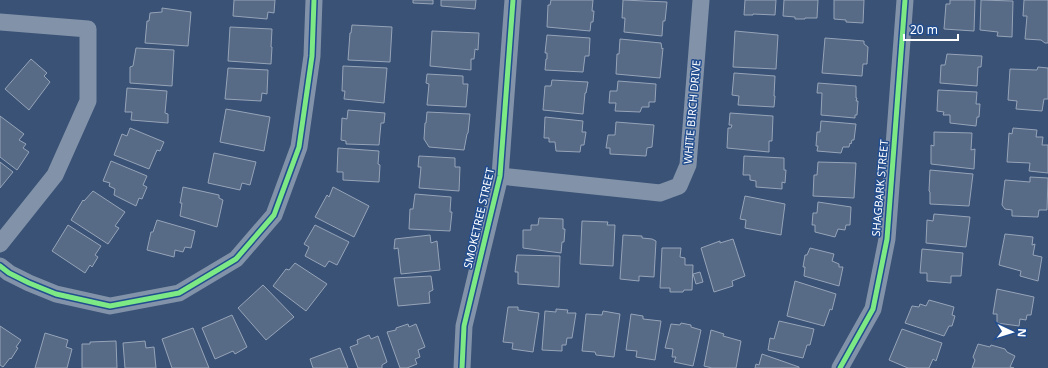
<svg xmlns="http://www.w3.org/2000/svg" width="1048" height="368" viewBox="0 0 1048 368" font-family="'Noto Sans',sans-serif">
	<rect width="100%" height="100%" fill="#3a5276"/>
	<path fill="#576a86" stroke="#96a4b8" d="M234 0H275L274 13 268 12 267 19 233 16Z
		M413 0H433V4L413 3Z
		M441 0H476L475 9 441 6Z
		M551 0H593L592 11H594L593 22H591L590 31 547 27 548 5H550Z
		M623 0 667 2 665 21H663L662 36 624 32 625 18H622Z
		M745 0H776L775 15 753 14V15H744Z
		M784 0H818L817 18H805V19H795V17L783 16Z
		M834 0H864L863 23 846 22V20L834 19Z
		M950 0H975L974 31 944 29 946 4H950Z
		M981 0 1013 1 1012 37 997 36 998 32 980 30Z
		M1024 0H1048V43H1045L1041 40 1025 39 1027 16H1023Z
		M162 8 191 12 188 46 145 43 147 21H149L150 13 162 12Z
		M352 25 392 27 390 62 348 60 350 33H351Z
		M230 27 272 29 271 47H272L271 64 228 61Z
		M432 31 479 33 478 50 475 49 474 59H471V70L430 66Z
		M735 31 778 35 776 69 733 67Z
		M547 35 590 38 589 56H585L583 72 545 70 546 59H547V53H545Z
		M825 38 864 41V44L868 47 867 64H863L862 76 822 73Z
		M620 39 661 43 662 49 663 48 660 78 616 74 617 54H619Z
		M136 48 174 50 172 86 130 83V67L133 66Z
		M947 54 982 56 981 67H978L977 86 940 83 941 65H945Z
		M31 59 47 73 44 76 50 82 29 110 5 89Z
		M343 66 387 68 384 103 344 99 345 91H342Z
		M1038 67 1048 68V99H1044L1042 111 1016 109 1017 101 1008 100 1010 69 1037 70Z
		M228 68 268 70 267 94 262 93 261 101 225 99Z
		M734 73 775 76 774 96H775L774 107 738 105 739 96 732 95Z
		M427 74 463 76V84H468L466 107 427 105 429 84 426 83Z
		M552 80 588 82 586 93H585L583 114 543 110 545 86H551Z
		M618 81 656 84 655 102H649V107H642L640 112 615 111 616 103H609L610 91H617Z
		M818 83 856 86V98H857L856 101H858L857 115H855V118L821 115 822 93H817Z
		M127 88 167 91 165 113 168 114V123L131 120 132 112H125Z
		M938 90 977 92 976 104H980L979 117H977L976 126 950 123V115H943L944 112 937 111Z
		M226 109 270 117 264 151 220 142Z
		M348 110 385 113 384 123H381L379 145 346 144V141L341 140 342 118 347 119Z
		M427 112 470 114 468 133 467 134 464 150 429 147 424 139 425 123H426Z
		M730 113 773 116 772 141H769V152L727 148 728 128H731L732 125H729Z
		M0 116 24 134 19 140 26 144 23 148 29 152 17 170 0 157Z
		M545 117 583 121 582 132H586L584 145H581L580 152 556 151 555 142H549V138H544Z
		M821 121 856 124 854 140H852L851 144 850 143 849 147H843L841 153 817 151 818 146H816L817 132H820Z
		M616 122 654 125 652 147 647 148 646 156 610 154V148H606L608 135H615Z
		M130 128 164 142 160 151 157 150 149 169 114 155 122 134 127 136Z
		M1013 128 1037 130 1036 137H1043L1042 145H1048V173L1029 171 1030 163 1007 162 1009 133 1012 134Z
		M934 132 972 133 971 150 975 149 974 169 931 164V145L934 146Z
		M338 148 379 151 378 164 380 165 379 182 343 180V172H337Z
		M214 153 256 162 250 185 242 183 240 190 208 183Z
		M419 156 455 158V167H460L459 191 419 188 421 167H418Z
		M744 156 784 158V170H786L785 183 782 182V189L756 187V181L750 180V175H743Z
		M111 161 147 176 143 185 147 187 142 199 139 198 136 206 114 195 115 189 109 186 110 183 103 181Z
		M0 162 13 172 0 188Z
		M818 162 856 163 854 198 813 196 814 175H817Z
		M930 170 973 174 969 206 930 204V192L929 191Z
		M1030 177 1048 178 1047 210H1039L1038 217 1012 216V210L1005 209 1002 205 1005 180 1030 182Z
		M183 187 219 195V198L223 200 217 227 180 216 182 203H180Z
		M333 187 369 206 354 237 315 217 327 195 329 197Z
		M93 191 125 212 115 226 119 228 108 244 71 220 83 200 84 201Z
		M415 194 451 197 450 212H452L450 231 409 229 410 209H413Z
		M745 196 785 204 781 235 745 228 746 220 740 219Z
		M818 202 851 207 850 225H846L845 230 838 229 835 237 815 232V225H812L813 213H817Z
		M934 214 970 217 966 247 926 243 927 220 933 221Z
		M539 218 563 219V229H565L564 242H562L561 253 523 248V230H531V225H538Z
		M157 220 195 231 191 248 185 247 183 252 175 250 174 257 147 250 151 232H153Z
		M582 221 608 222 607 225H615L613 266 580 264Z
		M68 225 101 246 95 255 98 257 92 267 90 265 85 273 52 251Z
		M315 225 349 242 337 265 329 261 325 267 305 256 309 247 304 244Z
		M1005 234 1033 237 1032 245 1035 244 1033 255 1042 257 1038 281 1020 276 1021 271 999 265Z
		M430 235 431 243 437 241 440 270 401 274 398 248 394 249 395 239Z
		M623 235 642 236V238L652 239 656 241 654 277 639 276V281L620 279Z
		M733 239 745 276 732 281 733 286 714 292 701 248 720 241V243Z
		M662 248H681L680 257 685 258V265H693L692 290H684L683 292H670V288H660Z
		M810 248 834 254 832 261 839 264V267H843L839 286 804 276 805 267H803L805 255H807Z
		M922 249 963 253 961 276H951V283L927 281V273H920Z
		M517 255 560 256 559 287 518 284V272H515Z
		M295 263 327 284 306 311 273 286 286 269 289 270Z
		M700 272 703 282 696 284 693 274Z
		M431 276 433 290 429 292 430 303 398 306 394 278Z
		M795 281 836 294 832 310 830 309 824 326 787 316Z
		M263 285 294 317 266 340 238 308Z
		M997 289 1034 297 1031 315H1027L1026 320 1020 319 1019 326 997 323V314H993Z
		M929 300 954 307 952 315 955 316 952 326H949L944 336 905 323 912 306 919 307 920 304 926 306Z
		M508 307H518V310L539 313 533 352 512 349 513 343 503 342Z
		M556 309 568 310 567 313H576L572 338H567L566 345H562V351L542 350 545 311 556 312Z
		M603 311 620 314 614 357 596 355 595 352 582 351 586 314 602 315Z
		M631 314 643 316V319L661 321 655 360 636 357 637 351 626 350Z
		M232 315 247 347 235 354 233 351 215 359 202 328Z
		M779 321 814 329 810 345H807L803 358 768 350 770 338 774 339Z
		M681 323 691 325V327L701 330 693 366 674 362 676 357H672L673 349 665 348 671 324 680 325Z
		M408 324 409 327 416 324 425 347 418 350 420 357 415 359 417 364 407 368H400L387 332 396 330V328Z
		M0 326 21 340 16 347 18 348 11 359 10 358 3 367 0 365Z
		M193 328 209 368H172L162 339Z
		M902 329 942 343 936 361 933 359 929 368H908L889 360Z
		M711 330 724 334 723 336 741 341 736 368H712L704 366Z
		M45 333 68 340 66 347 72 349 67 368H35Z
		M369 335 371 339 378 336 387 362 382 365V368H358L350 347 358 344 357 340Z
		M116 341 117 368H82V344H90V342Z
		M145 341 146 348 154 347 156 368H125L123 343Z
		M978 344 990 347 991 345 1005 349 1007 352 1015 356 1010 367 1014 368H972L975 360 973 357Z
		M340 348 348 368H313L310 359Z
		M762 354 799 367V368H755L756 364 759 365Z"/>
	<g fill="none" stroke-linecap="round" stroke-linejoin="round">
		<path stroke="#8293a9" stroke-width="17" d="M0 22 88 29V101L55 175 0 244
			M500 176 660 193 679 186 688 165 701 0
			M0 266 9 273 29 283 56 294 110 306 179 293 236 259 274 215 299 147 312 56 314 0
			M462 368 464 326 500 176 513 0
			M840 368 873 309 887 239 905 0"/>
		<g stroke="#224d8f" stroke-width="8">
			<path id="cycleway" d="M0 266 9 273 29 283 56 294 110 306 179 293 236 259 274 215 299 147 312 56 314 0
				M462 368 464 326 500 176 513 0
				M840 368 873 309 887 239 905 0"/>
		</g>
		<use href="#cycleway" stroke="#7ce984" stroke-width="5"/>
	</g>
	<g text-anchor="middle" stroke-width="3" stroke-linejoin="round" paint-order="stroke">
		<g font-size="11" fill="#fff" stroke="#224d8f">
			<text transform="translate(692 112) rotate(-85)" y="4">WHITE BIRCH DRIVE</text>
			<text transform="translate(880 188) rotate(-85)" y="4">SHAGBARK STREET</text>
			<text transform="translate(479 218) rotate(-77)" y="4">SMOKETREE STREET</text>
		</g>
	</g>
	<g transform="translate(1012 332) rotate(94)" stroke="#224d8f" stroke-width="3" paint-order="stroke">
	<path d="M0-3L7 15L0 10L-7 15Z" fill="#ffffff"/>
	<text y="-6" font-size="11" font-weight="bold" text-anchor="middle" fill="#ffffff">N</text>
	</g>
	<path d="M904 34v6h54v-6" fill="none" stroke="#ffffff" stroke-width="2"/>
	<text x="910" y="34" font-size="12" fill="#ffffff" stroke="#224d8f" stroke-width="3" paint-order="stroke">20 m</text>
</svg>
